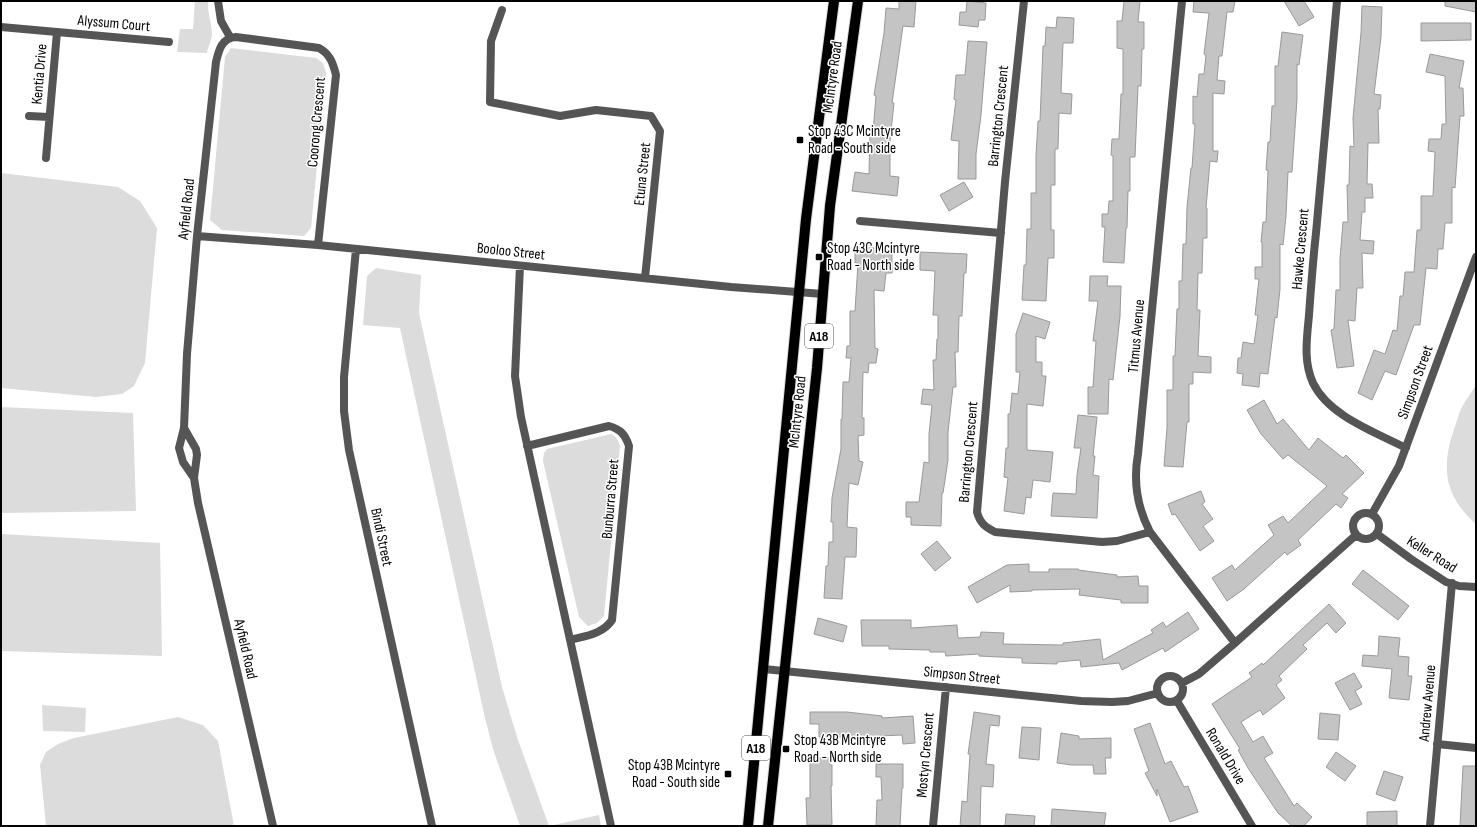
<svg xmlns="http://www.w3.org/2000/svg" width="1477" height="827" viewBox="0 0 1477 827" font-family="'Sofia Sans Condensed',sans-serif">
	<rect width="100%" height="100%" fill="#fff"/>
	<path fill="#dcdcdc" d="M195 1H208C207 13 212 22 212 34 212 40 208 46 207 53L177 52 180 29H193Z
		M231 48 316 58 323 63 326 73 311 228 304 236 222 230 210 220 225 57Z
		M1 173 118 187 140 201 157 228 145 363 134 386 122 394 96 397 1 388Z
		M376 268 421 275 419 313 502 687 518 740 549 826 599 815 601 826H520L493 749 485 718 400 328 363 325 367 276Z
		M1476 385V524C1444 496 1441 468 1454 429 1457 422 1458 415 1461 409 1465 401 1471 393 1476 385Z
		M1 407 133 413 136 511 1 513Z
		M611 434C617 437 618 440 620 446L604 616 597 623 588 626 579 617 543 461 544 453 547 449Z
		M1 534 160 543 162 656 1 651Z
		M42 705 86 708 85 732 43 731Z
		M178 717 203 725 218 741 234 826H46L40 765 46 752 58 744 74 738Z"/>
	<path fill="#c4c4c4" stroke="#999" d="M899 1H916L914 27 903 26 892 103H894L890 141V176L899 177 897 196 852 191 855 172 869 174 870 132H873L876 96 874 95 884 33 886 8 899 9Z
		M967 1 986 3 985 20H979L978 27 959 25 960 12H966Z
		M1124 1H1140L1138 22H1144V49H1142L1141 86H1138L1135 157H1130V191H1128L1127 228H1126L1124 263 1103 262 1105 227H1102V214H1108L1109 201H1113V156L1111 155 1112 139H1119L1121 94H1123V49L1117 48V21H1122Z
		M1194 1H1235L1233 12H1227L1222 56H1219L1217 80 1225 81 1224 94 1213 93V151H1218L1217 162 1210 161 1206 208H1207V238H1203L1202 273H1198L1197 310H1200L1198 356 1211 357V373L1193 372V384H1189V422H1187L1183 467 1164 466 1167 428V390H1173V356H1175L1177 309H1179V281H1182L1183 244H1186L1187 207 1191 168H1192L1195 124H1193V96L1197 97 1199 74H1204L1206 55 1204 54 1209 13 1193 12Z
		M1284 1H1304L1314 17 1299 26Z
		M1445 1H1476V12L1445 6Z
		M1362 6 1382 7 1381 37 1374 94 1381 95 1380 109H1378L1379 143H1368L1367 184H1372L1373 198H1365V212H1362L1360 240 1374 241 1373 254 1362 253 1363 288H1357L1355 321 1348 320 1354 366 1337 368 1331 330 1334 329 1336 290H1340V259L1343 222H1348L1347 185H1349L1350 146 1354 147 1353 118 1361 33Z
		M1057 17 1074 18 1073 43H1063L1061 93 1072 94 1071 114 1059 113 1058 149H1055V185H1051V230H1054V258H1048L1046 301 1022 300 1024 265H1026L1027 229H1031V193H1036V155L1038 121H1040L1043 46H1045L1046 27 1056 28Z
		M1421 23H1471V40L1421 41Z
		M1282 32 1303 35 1299 65 1297 64V99L1292 172H1288L1286 216 1283 245 1280 244V289L1277 318 1275 317 1268 374 1260 373 1259 387 1242 385 1243 374 1237 373 1238 358H1241L1243 342 1254 344 1258 315H1255L1259 279H1255V267H1262V242H1261L1263 222H1266L1268 170H1266L1268 142H1270L1272 106H1275V66H1278Z
		M968 41 987 42 981 115 976 154V179H958L959 141 951 140 956 100 954 99 956 75H965Z
		M1430 54 1464 61 1459 88H1463L1464 116H1460L1455 188 1452 187V223H1445L1443 249H1438L1437 269 1426 268 1420 325H1414L1396 375 1385 371 1372 400 1358 393 1374 350 1385 354 1393 330 1397 331 1400 296H1403L1405 272H1414L1417 230H1421V196H1433L1435 152 1428 151 1429 139H1441L1442 124H1446L1445 76 1426 72Z
		M964 182 973 197 949 211 940 195Z
		M855 248H892V273H886L884 291 874 290 875 348 878 349 876 363H869L868 373 863 372 862 418H864V435L858 436 859 461 863 462 858 485 849 483 847 527 857 528 856 557H845L842 599 824 598 826 566H828L829 542H833V522H831L832 498 841 449V419H842L843 382H849L851 358H846L847 346H850V311H855L858 263H855Z
		M920 252 967 254 966 273H964L962 316H959L958 352H955L956 387H953L948 432V460L943 493H942L941 526 911 525V517H906V502H919L924 462 929 463V434L932 405 921 404 923 389 934 390 933 360H936L937 339H938V315H933L935 271 920 270Z
		M1090 276H1108L1107 286H1121L1120 316 1113 380 1109 379 1108 414H1088V387H1093L1096 341H1093L1098 301H1089Z
		M1023 313 1050 322 1045 339 1036 336V362H1042V376H1046L1043 406 1027 404V450L1053 452 1050 482 1033 480 1031 498 1026 497 1024 514 1004 511 1008 478 1004 477 1006 448H1008V414H1010L1012 393 1018 394 1020 372H1016V334Z
		M1264 400 1277 424 1283 419 1309 450 1318 438 1343 458 1346 455 1364 473 1342 494 1348 498 1341 508 1336 504 1298 540 1301 545 1287 555 1285 552 1244 589 1227 601 1212 578 1232 565 1235 570 1274 535 1268 525 1283 516 1288 523 1327 486 1288 455 1283 459 1261 434 1247 410Z
		M1078 415 1097 417 1093 456H1095L1093 475 1099 476 1097 518 1051 516 1053 493 1076 494 1077 475 1081 448H1074Z
		M1201 491 1205 502 1202 504 1213 519 1203 526 1214 541 1200 551 1175 514 1172 515 1168 504Z
		M937 541 951 558 935 571 921 554Z
		M1029 564V572H1049V569H1078V570L1117 575V577L1138 576 1139 586H1148V603H1121V600L1079 595 1080 589 1032 590V591L1010 592V585L977 603 968 587 1007 565Z
		M1363 570 1409 606 1398 620 1352 584Z
		M1329 604 1346 623 1336 633 1327 623 1303 645 1307 649 1279 676 1282 680 1276 685 1285 698 1263 715 1260 710 1241 722 1253 742 1263 736 1273 753 1264 758 1294 806 1297 803 1312 817 1304 826H1292L1278 813 1248 768 1238 750 1240 749 1212 704 1252 677 1249 673 1262 663 1263 665Z
		M1188 612 1199 629 1165 652 1163 648 1122 670 1119 663 1081 667 1080 660 1057 662V664L1022 663V658L979 656V654L946 656 945 652H930V650L889 649V646H862L861 620H911V628L957 625 958 638 980 637 981 632 1004 633 1003 644 1063 645V643L1100 639 1103 660 1153 633 1151 630 1163 622 1166 627Z
		M818 618 847 626 843 642 814 634Z
		M1379 636 1400 638 1398 656 1409 657 1408 676H1412L1409 700 1389 698 1392 669 1362 666 1363 655 1378 656Z
		M1354 673 1362 687 1355 691 1362 704 1350 710 1335 683Z
		M810 712H847L882 716V718L913 716 915 743 903 744 902 735 880 736 879 743 841 739 842 737H819V724H810Z
		M974 712 1000 716 999 726 990 725 986 764 994 765 993 787 981 786 980 826H960L962 801 967 802 970 754H968Z
		M1320 713 1340 715 1338 740 1318 739Z
		M1150 723 1165 764 1171 761 1184 787 1188 786 1198 812 1170 822 1157 789V796L1145 773 1149 771 1134 729Z
		M1022 727 1041 728 1039 760 1019 758Z
		M1061 733 1079 736V739L1111 738V758H1105L1106 774H1094L1093 765H1072L1057 763Z
		M1336 752 1356 766 1345 781 1326 767Z
		M810 758H830V765H832V786H831L832 825H807L806 798H810Z
		M876 764H903V788H902L900 826H876L877 800H882L881 777H876Z
		M1463 766H1476V826H1460Z
		M1384 771 1403 777 1395 801 1376 794Z
		M1052 809 1106 813 1104 826H1051Z
		M1397 811V826H1367V812Z
		M1006 814 1035 816 1034 826H1005Z"/>
	<g fill="none" stroke-linecap="round" stroke-linejoin="round">
		<g stroke="#dbdbdb" stroke-width="12">
			<path id="primary" d="M748 826 806 219 834 1
				M768 826 817 368 830 206 858 1"/>
		</g>
		<path stroke="#555" stroke-width="8" d="M218 1 221 21 230 37
			M1024 1 1005 182 977 512C980 523 985 527 995 532L1102 542 1117 541 1150 532
			M1182 1 1138 454C1133 482 1137 507 1150 532L1235 643
			M1337 1C1330 78 1323 156 1316 233 1313 260 1311 287 1309 315 1307 338 1303 361 1313 383 1329 416 1375 432 1406 448
			M502 10 491 41 490 102 560 116 596 110 651 116 660 131 645 278
			M1 27 169 42
			M29 116 49 117
			M46 158 57 32
			M860 221 1001 233
			M197 236 318 245 731 287 823 294
			M356 249 344 377V411L349 450 432 826
			M520 266 515 376 521 417 611 826
			M184 428 196 449 197 455 194 478 198 503 273 826
			M527 446 609 426C620 429 625 434 629 446L612 620C603 634 585 636 570 640
			M194 478 183 462 179 448 184 428 187 354 197 236 216 62C219 49 222 38 236 37L319 48C330 54 333 63 336 75L318 245
			M1353 526a13 13 0 1 1 26 0a13 13 0 1 1-26 0Z
			M1372 514 1399 466 1476 257
			M1377 534 1411 559 1446 582 1459 586 1476 587
			M764 669 1081 701 1112 702 1128 701 1158 693
			M1157 689a13 13 0 1 1 26 0a13 13 0 1 1-26 0Z
			M1182 683 1199 674 1235 643 1356 535
			M1177 701 1252 826
			M1437 744 1476 748
			M933 826 946 687
			M1430 826 1452 583"/>
		<use href="#primary" stroke="#000" stroke-width="10"/>
	</g>
	<g fill="#000" stroke="#fff" stroke-width="1.5">
		<rect x="796" y="136" width="8" height="8" rx="2"/>
		<rect x="815" y="253" width="8" height="8" rx="2"/>
		<rect x="782" y="745" width="8" height="8" rx="2"/>
		<rect x="724" y="770" width="8" height="8" rx="2"/>
	</g>
	<g text-anchor="middle" stroke-width="3" stroke-linejoin="round" paint-order="stroke">
		<g fill="#fff" stroke="#4c4c4c" stroke-width="1">
			<rect x="805" y="324" width="28" height="24" rx="3"/>
			<rect x="742" y="736" width="28" height="24" rx="3"/>
		</g>
		<g font-size="14" font-weight="bold" fill="#000">
			<text x="819" y="341">A18</text>
			<text x="756" y="753">A18</text>
		</g>
		<g font-size="15" fill="#000" stroke="#fff">
			<text transform="translate(114 23) rotate(5)" y="5">Alyssum Court</text>
			<text transform="translate(39 74) rotate(-85)" y="5">Kentia Drive</text>
			<text transform="translate(832 77) rotate(-82)" y="5">McIntyre Road</text>
			<text transform="translate(998 116) rotate(-84)" y="5">Barrington Crescent</text>
			<text transform="translate(316 122) rotate(-85)" y="5">Coorong Crescent</text>
			<text transform="translate(642 174) rotate(-84)" y="5">Etuna Street</text>
			<text transform="translate(186 209) rotate(-84)" y="5">Ayfield Road</text>
			<text transform="translate(1300 249) rotate(-85)" y="5">Hawke Crescent</text>
			<text transform="translate(511 251) rotate(6)" y="5">Booloo Street</text>
			<text transform="translate(1136 336) rotate(-85)" y="5">Titmus Avenue</text>
			<text transform="translate(1415 382) rotate(-70)" y="5">Simpson Street</text>
			<text transform="translate(797 412) rotate(-84)" y="5">McIntyre Road</text>
			<text transform="translate(968 452) rotate(-85)" y="5">Barrington Crescent</text>
			<text transform="translate(610 499) rotate(-85)" y="5">Bunburra Street</text>
			<text transform="translate(382 537) rotate(78)" y="5">Bindi Street</text>
			<text transform="translate(1432 554) rotate(32)" y="5">Keller Road</text>
			<text transform="translate(246 649) rotate(77)" y="5">Ayfield Road</text>
			<text transform="translate(962 675) rotate(6)" y="5">Simpson Street</text>
			<text transform="translate(1427 703) rotate(-85)" y="5">Andrew Avenue</text>
			<text transform="translate(925 755) rotate(-85)" y="5">Mostyn Crescent</text>
			<text transform="translate(1226 756) rotate(59)" y="5">Ronald Drive</text>
		</g>
		<g font-size="15" fill="#000" stroke="#fff" text-anchor="start">
			<text x="808" y="136">Stop 43C Mcintyre<tspan x="808" dy="17">Road - South side</tspan></text>
			<text x="827" y="253">Stop 43C Mcintyre<tspan x="827" dy="17">Road - North side</tspan></text>
			<text x="794" y="745">Stop 43B Mcintyre<tspan x="794" dy="17">Road - North side</tspan></text>
			<text x="720" y="770" text-anchor="end">Stop 43B Mcintyre<tspan x="720" dy="17">Road - South side</tspan></text>
		</g>
	</g>
	<rect width="1477" height="827" fill="none" stroke="#000000" stroke-width="4"/>
</svg>
